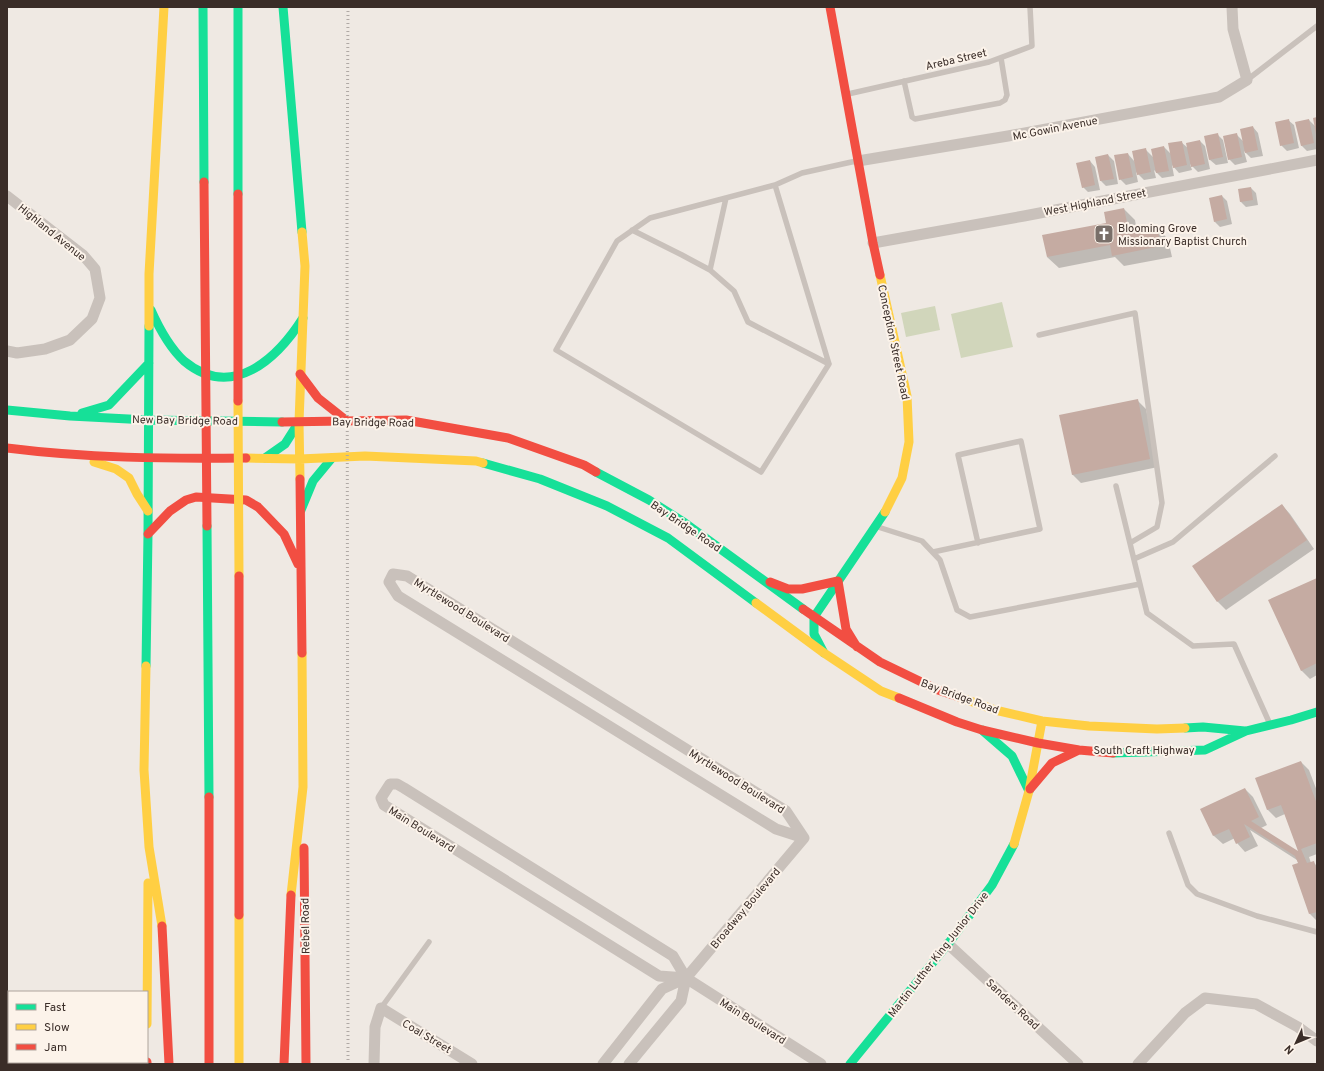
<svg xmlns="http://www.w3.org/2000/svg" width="1324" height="1071" viewBox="0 0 1324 1071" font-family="Overpass,sans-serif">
	<rect width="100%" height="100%" fill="#efe9e3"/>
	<path fill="#d1d6bb" d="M1002 302 1013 347 961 358 951 314Z
		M935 306 940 330 906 337 901 313Z"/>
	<path fill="#0003" d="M1317 118V149L1307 151 1301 145 1309 120 1316 127Z
		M1288 120 1294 125 1299 148 1287 151 1281 145Z
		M1253 127 1258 133 1263 156 1251 158 1244 151 1247 162 1235 165 1229 159 1236 134 1243 141Z
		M1217 134 1223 140 1228 163 1216 165 1210 160 1205 137Z
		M1200 141 1205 146 1210 169 1198 172 1190 164 1192 170 1179 173 1172 165 1174 176 1162 178 1154 170 1156 178 1144 180 1136 172 1138 182 1126 185 1120 179 1128 154 1135 162 1145 149 1153 157 1164 147 1172 155 1181 142 1189 149Z
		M1108 155 1114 161 1118 184 1106 186 1101 181Z
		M1090 161 1095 167 1100 190 1088 192 1083 187Z
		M1251 188 1256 193 1258 205 1246 207 1241 202 1239 190Z
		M1222 196 1227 201 1232 224 1220 227 1215 222Z
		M1124 209 1135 220 1137 232 1157 228 1168 239 1172 257 1124 266 1115 257 1059 268 1047 257 1107 224Z
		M1137 400 1146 409 1158 467 1081 483 1072 474Z
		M1282 505 1290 514 1314 549 1226 610 1218 602 1194 566Z
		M1317 580V675L1310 679 1301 670Z
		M1301 762 1309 770 1317 791V854L1309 857 1311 863 1313 862 1317 866V921L1310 914 1293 866 1299 864 1297 860 1250 830 1258 846 1245 852 1237 843 1235 838 1223 844 1214 836 1202 809 1245 789 1253 797 1267 825 1261 828 1300 854 1285 814 1276 818 1267 809Z"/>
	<path fill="#c5aba2" d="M1317 117V134H1316L1313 118Z
		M1289 119 1294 143 1280 146 1275 122Z
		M1309 119 1314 143 1301 146 1295 122Z
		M1253 126 1258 150 1245 153 1240 129Z
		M1218 133 1223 157 1209 160 1204 136Z
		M1237 133 1242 157 1228 160 1223 136Z
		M1200 140 1205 164 1191 167 1186 143Z
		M1182 141 1187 165 1173 168 1168 143Z
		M1164 146 1169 171 1156 173 1151 149Z
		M1146 148 1151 172 1137 175 1132 151Z
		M1128 153 1133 177 1119 180 1114 155Z
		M1108 154 1114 179 1100 181 1095 157Z
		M1090 160 1095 185 1082 188 1076 163Z
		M1251 187 1253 200 1240 202 1238 189Z
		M1222 195 1227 219 1214 222 1209 198Z
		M1124 208 1129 232 1157 227 1161 246 1112 256 1110 245 1047 257 1042 235 1106 223 1104 212Z
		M1138 399 1150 459 1072 475 1059 415Z
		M1282 504 1307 540 1217 602 1192 566Z
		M1317 578V663L1301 671 1268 600Z
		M1301 761 1317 804V843L1301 849 1307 863 1314 861 1317 871V912L1309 914 1292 865 1298 863 1295 856 1244 824 1250 837 1236 844 1229 829 1213 836 1200 809 1245 788 1259 817 1251 821 1298 851 1281 805 1267 810 1255 778Z"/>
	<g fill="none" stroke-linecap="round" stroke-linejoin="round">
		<path stroke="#c9c1bb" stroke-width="5.5" d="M1247 80 1317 26
			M904 81 911 112 912 117 915 119 1000 103 1005 100 1007 95 1001 58
			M848 94 989 62 1032 46 1030 7
			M775 185 650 218 617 241 556 350 761 472 829 364 775 185 802 173 856 161
			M632 230 682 255 710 270 734 291 748 322 829 364
			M710 270 726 198
			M1039 335 1135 313 1162 503 1157 527 1130 543
			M1116 486 1147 613 1193 646 1234 644 1269 722
			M878 527 922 541 940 560 957 610 970 617 1140 584
			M933 552 1040 529 1021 441 958 455 978 543
			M1134 559 1173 542 1275 456
			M1169 833 1188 885 1197 894 1257 916 1317 932
			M381 1008 429 942"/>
		<path stroke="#c9c1bb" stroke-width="11" d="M858 161 1008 136 1219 97 1247 80 1233 29 1232 7
			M7 196 83 255 95 269 100 298 92 319 70 340 45 349 17 353 7 351
			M873 243 1024 216 1317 160
			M393 574 407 576 786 811 804 838 776 829 398 596 389 582Z
			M948 944 1078 1064
			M686 978 659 976 384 805 381 798 390 784H397L404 788 673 956 686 978 821 1064
			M11 1062 15 1064
			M374 1064 375 1027 381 1008 472 1064
			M603 1064 662 989 686 978 804 838
			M629 1064 681 1001 686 978
			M1138 1064 1185 1013 1205 998 1256 1004 1298 1027 1317 1041"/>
		<path stroke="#16e098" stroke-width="9" d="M283 7 302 232
			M151 310C159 328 169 347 184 361 232 401 277 359 303 318
			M7 410 70 416 148 420 282 422
			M82 413 109 405 149 363
			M265 458 285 444 299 422
			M483 463 540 479 607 506 668 538 756 603
			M596 472 649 500 682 521 803 609
			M301 510 313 481 332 458
			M824 653 814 634V617L885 512
			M146 666 148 534 149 326
			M1185 728 1203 727 1245 731
			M982 730 1012 756 1029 791
			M1113 753 1205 750 1246 731 1291 720 1317 712
			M850 1064 948 944 992 885 1014 844"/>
		<path stroke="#ffcf43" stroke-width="9" d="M880 275 907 396 909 442 902 478 885 512
			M149 326V274L164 7
			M246 458 300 459 365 456 476 461 483 463
			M94 462 116 469 129 478 137 494 148 511
			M300 479 299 422 305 266 302 232
			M756 603 824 653 881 691 899 698
			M146 666 144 770 149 847 162 926
			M959 697 995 710 1042 721 1089 726 1157 729 1185 728
			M1014 844 1029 791 1042 721
			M291 895 303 787 302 653
			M147 1024 148 883"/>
		<path stroke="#f24e42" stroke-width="9" d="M830 7 873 243 880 275
			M300 374 318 398 347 421
			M282 422 406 420 508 438 584 465 596 472
			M7 448C86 458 166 459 246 458
			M300 479 302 653
			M148 534 170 511 186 500 196 497 246 500 258 507 284 534 298 564
			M770 582 788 589H802L838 581 846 629 857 647
			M803 609 880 662 938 690 959 697
			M899 698 957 722 982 730 1038 743 1079 750 1113 753
			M1030 789 1052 763 1079 750
			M304 848 306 1064
			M162 926 169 1064
			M147 1062V1064
			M284 1064 291 895"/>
		<path stroke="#b0a9a5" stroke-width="3" stroke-dasharray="1 3" stroke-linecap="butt" d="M348 1064 347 212 348 7"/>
		<path stroke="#16e098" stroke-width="9" d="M203 7 204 182
			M238 7V194
			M207 526 209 797"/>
		<path stroke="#ffcf43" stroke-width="9" d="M238 401 239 576
			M239 915V1064"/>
		<path stroke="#f24e42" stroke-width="9" d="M204 182 207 526
			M238 194V401
			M239 576V915
			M209 797V1064"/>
	</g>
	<defs>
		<g id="church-square" transform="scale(1)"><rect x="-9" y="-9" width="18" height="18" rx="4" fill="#796f69" stroke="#fcf3ea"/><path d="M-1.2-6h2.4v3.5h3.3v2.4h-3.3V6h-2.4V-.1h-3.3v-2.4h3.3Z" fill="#fff"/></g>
	</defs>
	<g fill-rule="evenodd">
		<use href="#church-square" x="1104" y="234"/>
	</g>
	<g text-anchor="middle" stroke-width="4" stroke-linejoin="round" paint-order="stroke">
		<g font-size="11" fill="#3a2d28" stroke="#fcf3ea">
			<text transform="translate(956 59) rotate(-13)" y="4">Areba Street</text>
			<text transform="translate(1055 128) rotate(-11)" y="4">Mc Gowin Avenue</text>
			<text transform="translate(1095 202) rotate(-11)" y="4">West Highland Street</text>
			<text transform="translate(52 232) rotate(39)" y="4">Highland Avenue</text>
			<text transform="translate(894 342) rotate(78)" y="4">Conception Street Road</text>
			<text transform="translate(185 420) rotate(1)" y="4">New Bay Bridge Road</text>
			<text transform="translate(373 422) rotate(1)" y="4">Bay Bridge Road</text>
			<text transform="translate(686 526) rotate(34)" y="4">Bay Bridge Road</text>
			<text transform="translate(462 610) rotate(32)" y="4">Myrtlewood Boulevard</text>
			<text transform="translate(960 696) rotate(20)" y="4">Bay Bridge Road</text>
			<text x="1144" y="754">South Craft Highway</text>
			<text transform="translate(737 781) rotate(32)" y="4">Myrtlewood Boulevard</text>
			<text transform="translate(422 829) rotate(32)" y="4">Main Boulevard</text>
			<text transform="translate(745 908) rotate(-50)" y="4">Broadway Boulevard</text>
			<text transform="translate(305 926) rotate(-91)" y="4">Rebel Road</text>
			<text transform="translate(938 954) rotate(-52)" y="4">Martin Luther King Junior Drive</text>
			<text transform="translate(1013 1004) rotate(43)" y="4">Sanders Road</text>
			<text transform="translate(753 1021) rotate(32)" y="4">Main Boulevard</text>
			<text transform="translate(427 1036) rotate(31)" y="4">Coal Street</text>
		</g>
		<g font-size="11" fill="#3a2d28" stroke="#fcf3ea" text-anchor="start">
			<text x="1118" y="232">Blooming Grove<tspan x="1118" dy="13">Missionary Baptist Church</tspan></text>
		</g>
	</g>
	<rect width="1324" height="1071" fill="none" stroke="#3a2d28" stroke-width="16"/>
	<rect x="8" y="991" width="140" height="72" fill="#fcf3ea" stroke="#aea49c"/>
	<rect x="16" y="1004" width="20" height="6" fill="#16e098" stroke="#aea49c"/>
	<text x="44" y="1011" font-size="12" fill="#3a2d28">Fast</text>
	<rect x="16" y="1024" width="20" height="6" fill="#ffcf43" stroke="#aea49c"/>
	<text x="44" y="1031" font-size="12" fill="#3a2d28">Slow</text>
	<rect x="16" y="1044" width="20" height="6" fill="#f24e42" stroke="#aea49c"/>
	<text x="44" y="1051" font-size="12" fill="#3a2d28">Jam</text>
	<g transform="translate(1296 1043) rotate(226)" stroke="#fcf3ea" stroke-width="3" paint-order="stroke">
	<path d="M0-3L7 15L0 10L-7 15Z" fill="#3a2d28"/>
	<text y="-6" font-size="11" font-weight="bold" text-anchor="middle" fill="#3a2d28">N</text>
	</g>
</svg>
